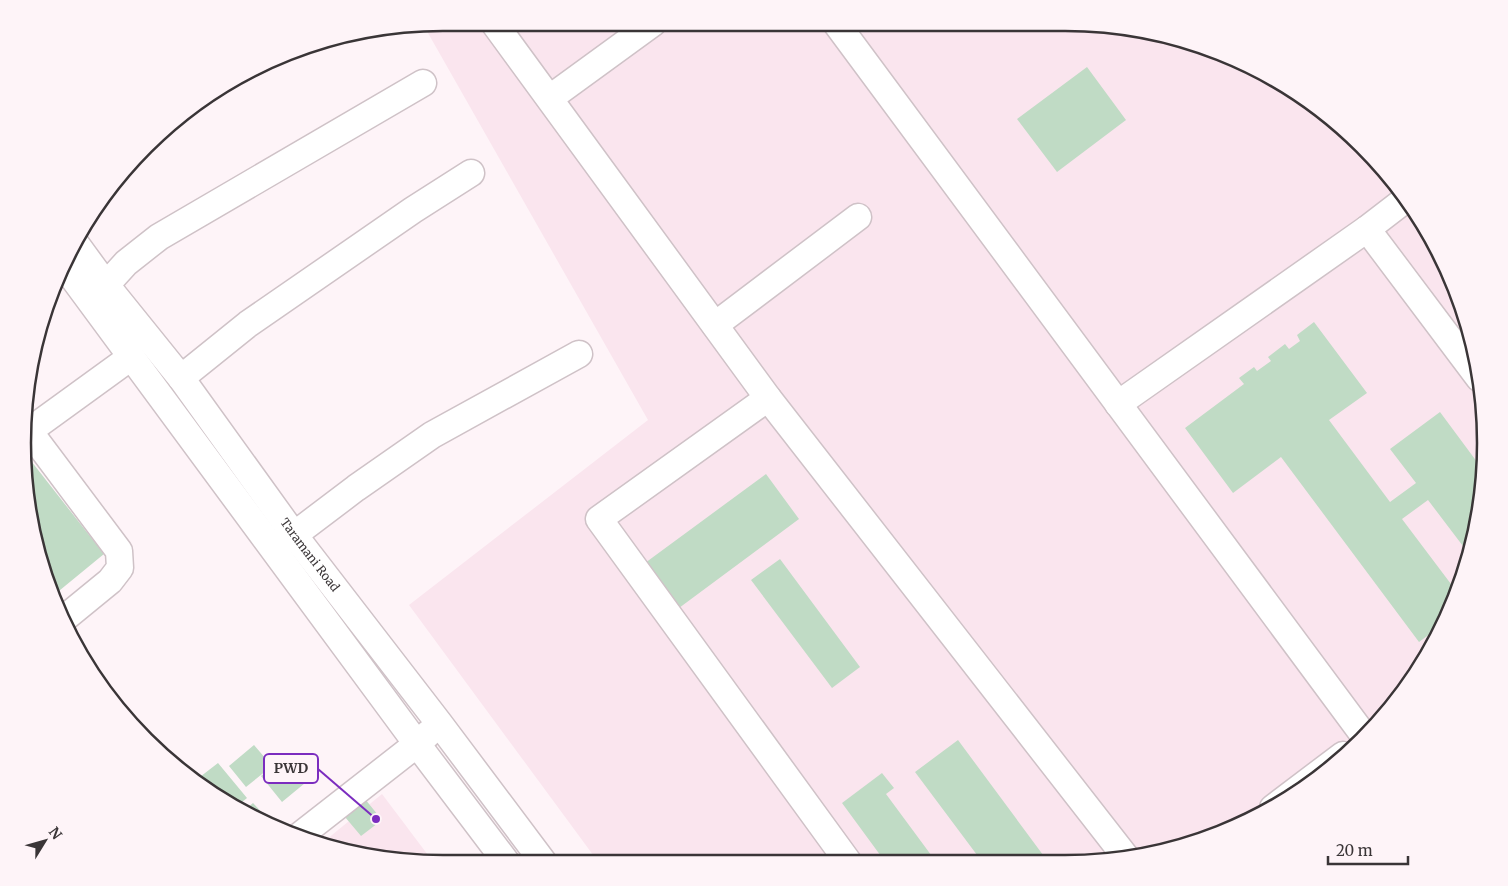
<svg xmlns="http://www.w3.org/2000/svg" width="1508" height="886" viewBox="0 0 1508 886" font-family="Merriweather,serif">
	<rect width="100%" height="100%" fill="#fef4f8"/>
	<path fill="#fae5ee" d="M443 23H1093L1200 45 1299 94 1363 146 1415 210 1454 282 1477 361 1485 443 1477 525 1453 604 1414 677 1362 741 1276 807 1200 841 1093 863H599L409 605 648 420 424 26Z
		M382 794 434 863H415L321 844Z"/>
	<path fill="#c0dbc5" d="M1087 67 1126 120 1057 172 1017 119Z
		M1314 322 1367 393 1329 420 1390 502 1416 483 1390 449 1440 412 1483 470 1477 525 1469 554 1428 500 1402 519 1457 592 1453 604 1442 625 1419 642 1281 457 1233 493 1185 428 1244 384 1239 378 1254 367 1257 371 1271 361 1268 357 1285 344 1289 349 1300 341 1297 335Z
		M24 452 104 554 54 595 45 578Z
		M766 474 799 519 679 608 645 563Z
		M780 559 860 667 832 688 751 580Z
		M958 740 1049 863H983L915 772Z
		M254 745 272 766 246 787 229 766Z
		M281 762 293 777 308 766 316 774 282 802 261 776 273 766 275 768Z
		M218 763 247 798 237 806 209 792 196 780Z
		M882 773 894 788 886 794 937 863H886L842 803Z
		M365 799 382 820 361 836 345 817Z
		M253 803 265 816 262 819 245 810Z"/>
	<g fill="none" stroke-linecap="round" stroke-linejoin="round">
		<g stroke="#cfc2c7" stroke-width="29">
			<g id="minor">
				<path d="M494 23 768 398 1125 856"/>
				<path d="M836 23 1365 737"/>
				<path d="M550 98 653 23"/>
				<path d="M1367 229 1479 378"/>
				<path id="s1" d="M76 244 106 285 181 378 294 535 439 723 544 863"/>
				<path d="M65 267 417 744 507 863"/>
				<path d="M106 285 126 263 159 237 423 83"/>
				<path d="M715 325 858 217"/>
				<path d="M181 378 248 324 413 210 471 173"/>
				<path d="M768 398 599 519 849 863"/>
				<path d="M1118 404 1367 229 1406 199"/>
				<path d="M25 426 29 431 131 357"/>
				<path d="M29 431 119 551 120 568 110 581 66 617"/>
				<path d="M294 535 356 488 432 435 579 354"/>
				<path d="M1273 808 1343 755"/>
				<path d="M298 837 417 744 429 733"/>
			</g>
		</g>
		<use href="#minor" stroke="#fff" stroke-width="26"/>
	</g>
	<g text-anchor="middle" stroke-width="5" stroke-linejoin="round" paint-order="stroke">
		<g font-size="12" fill="#3a3537" stroke="#fef4f8">
			<text dy="4" stroke="none"><textPath href="#s1" startOffset="389">Taramani Road</textPath></text>
		</g>
	</g>
	<path d="M0 0H1508V886H0ZM443 31H1065A412 412 0 0 1 1477 443V443A412 412 0 0 1 1065 855H443A412 412 0 0 1 31 443V443A412 412 0 0 1 443 31Z" fill="#fef4f8" fill-rule="evenodd"/>
	<path fill="none" stroke="#3a3537" stroke-width="2.5" d="M443 31H1065A412 412 0 0 1 1477 443V443A412 412 0 0 1 1065 855H443A412 412 0 0 1 31 443V443A412 412 0 0 1 443 31Z"/>
	<path fill="none" stroke="#7b2cbf" stroke-width="2" d="M376 819L318 769"/>
	<circle fill="#7b2cbf" stroke="#fef4f8" stroke-width="2" cx="376" cy="819" r="5"/>
	<rect fill="#fef4f8" stroke="#7b2cbf" stroke-width="2" x="264" y="754" width="54" height="29" rx="5"/>
	<g font-size="14" text-anchor="middle" font-weight="bold" fill="#3a3537">
		<text x="291" y="773">PWD</text>
	</g>
	<g transform="translate(45 841) rotate(53)" stroke="#fef4f8" stroke-width="4" paint-order="stroke">
	<path d="M0-4L9 19L0 12L-9 19Z" fill="#3a3537"/>
	<text y="-8" font-size="14" font-weight="bold" text-anchor="middle" fill="#3a3537">N</text>
	</g>
	<path d="M1328 856v8h80v-8" fill="none" stroke="#3a3537" stroke-width="2.5"/>
	<text x="1336" y="856" font-size="15" fill="#3a3537" stroke="#fef4f8" stroke-width="4" paint-order="stroke">20 m</text>
</svg>
